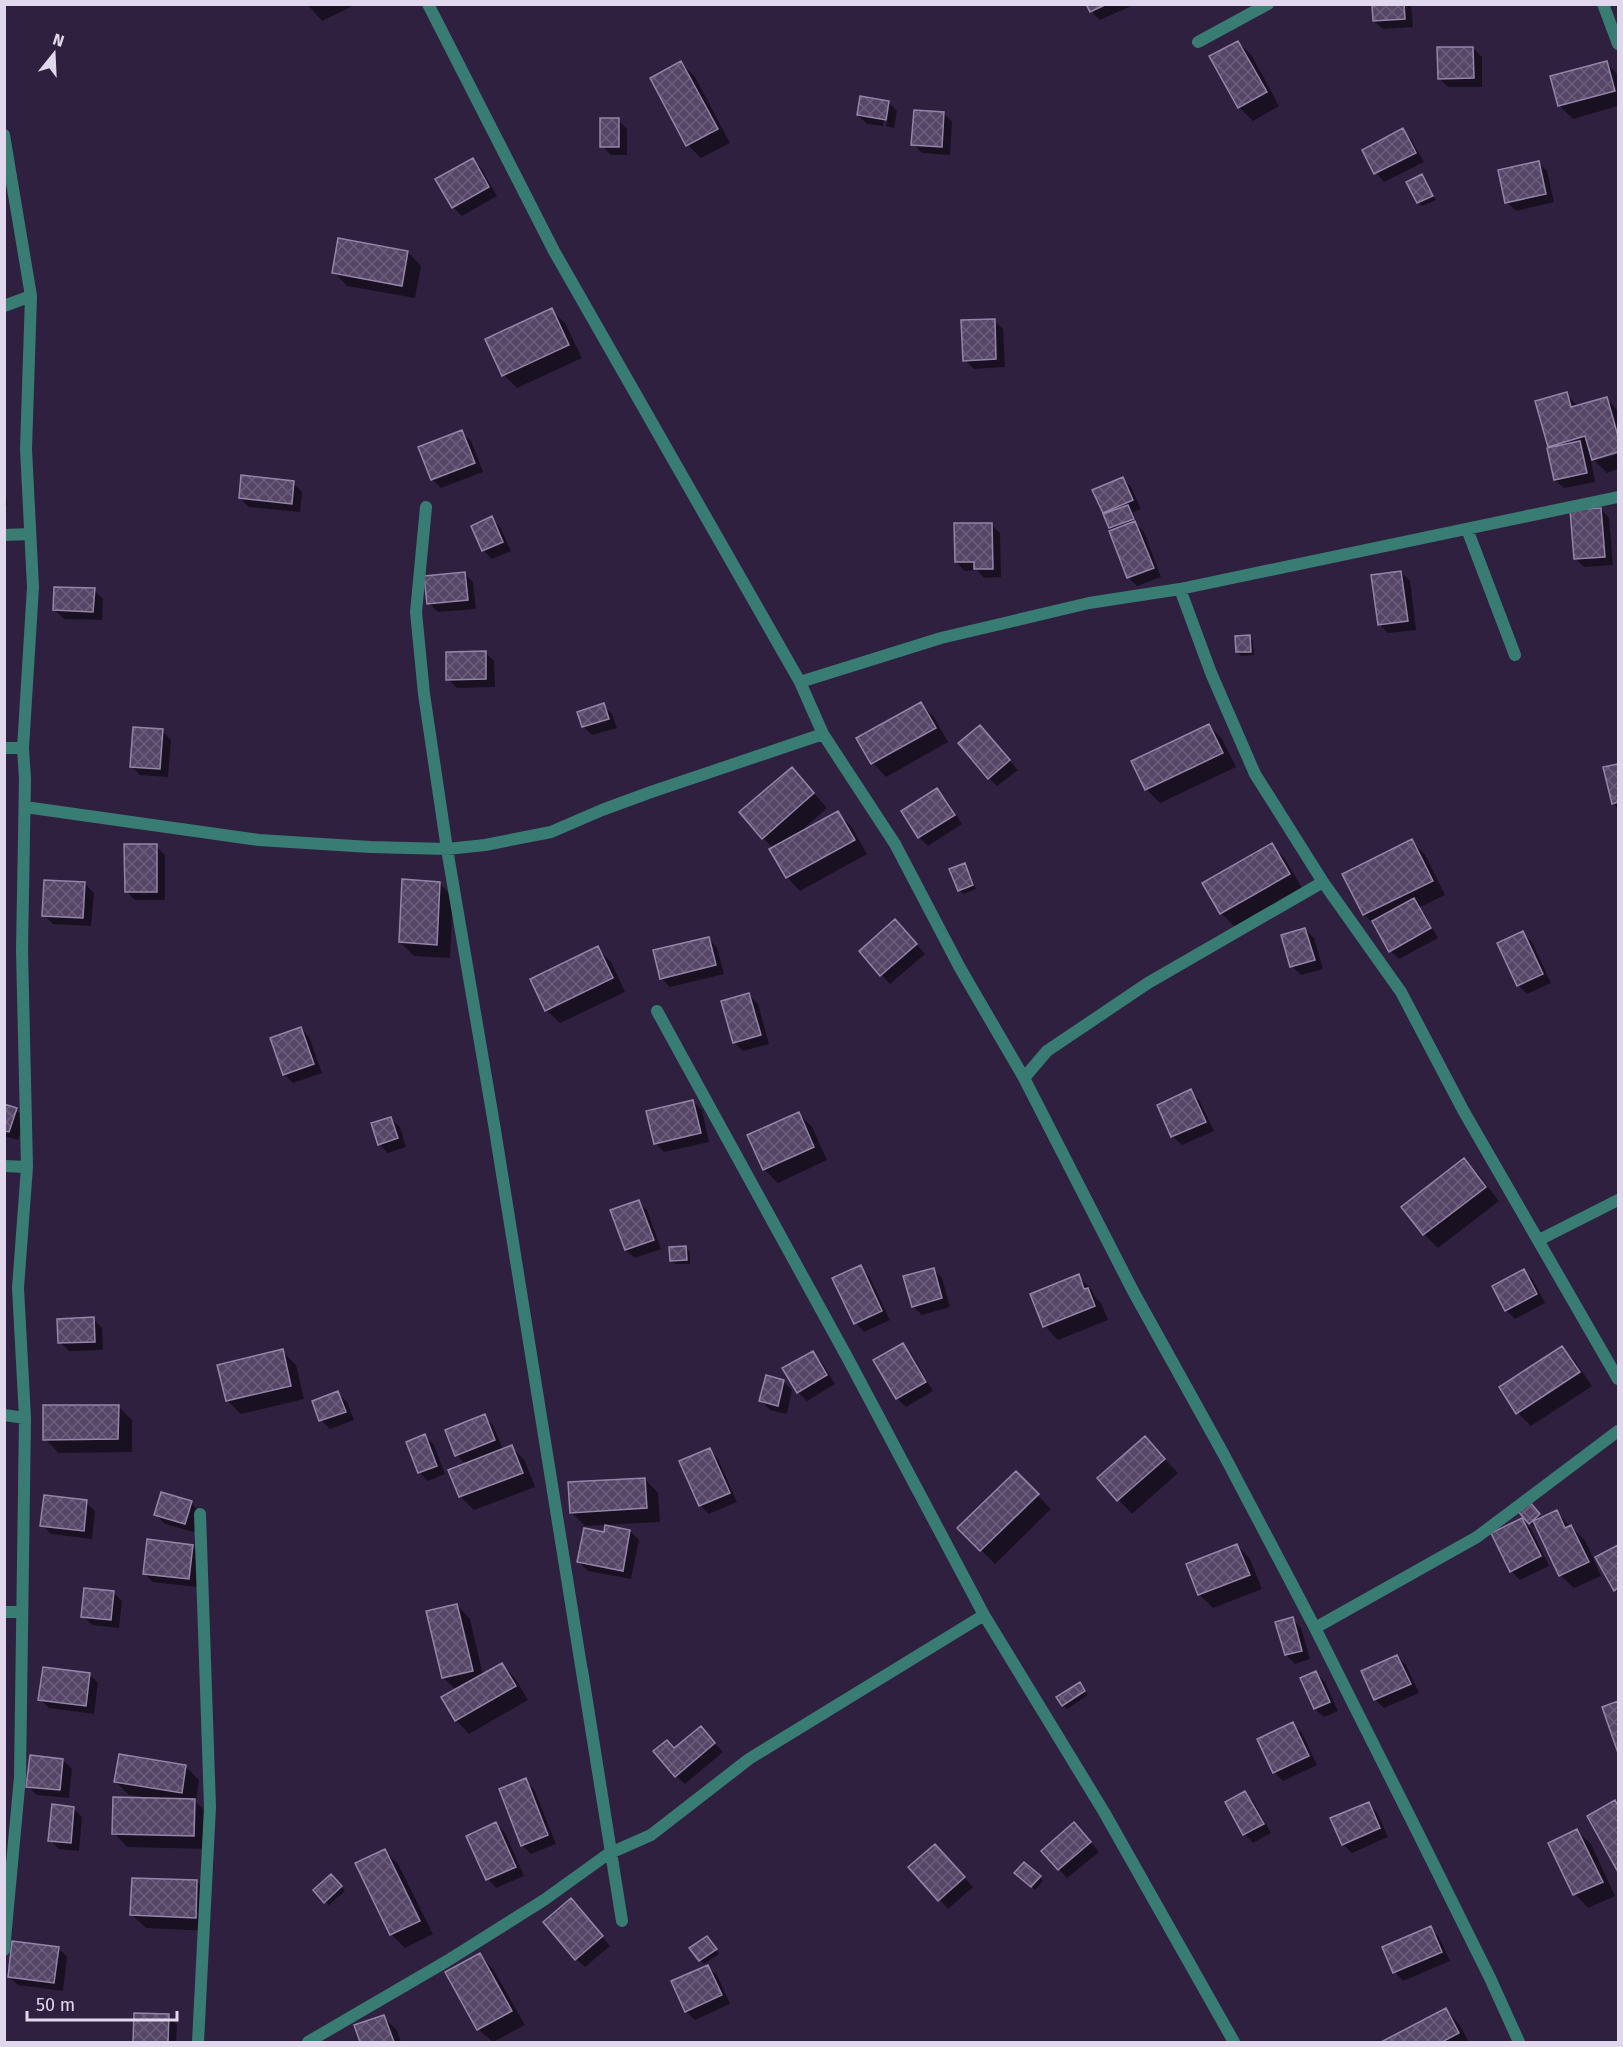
<svg xmlns="http://www.w3.org/2000/svg" width="1623" height="2047" viewBox="0 0 1623 2047" font-family="'Fira Sans',sans-serif">
	<defs>
		<pattern id="building-cross-hatch" width="8" height="8" patternUnits="userSpaceOnUse" patternTransform="scale(1.5)"><rect width="8" height="8" fill="#554566"/><path d="M0 0l8 8M0 8l8-8" fill="none" stroke="#6d5f7c"/></pattern>
	</defs>
	<rect width="100%" height="100%" fill="#30203f"/>
	<path fill="#0007" d="M307 4H357L322 21Z
		M1088 4H1130L1131 6 1100 20 1091 11Z
		M1373 4H1411L1413 27 1383 29 1374 21Z
		M1238 42 1252 56 1279 106 1253 121 1239 107Z
		M1473 48 1482 57V87H1448L1439 78Z
		M1606 62 1618 75V106L1573 119 1559 105Z
		M681 63 695 77 730 143 701 158 688 145Z
		M888 102 897 111 894 128 886 126 889 107H886L883 126 867 124 858 115Z
		M944 113 952 122 950 155 922 153 913 144Z
		M618 120 627 129V155H611L602 146Z
		M1403 130 1411 139 1424 162 1384 182 1376 173 1364 151Z
		M472 159 481 168 497 196 462 216 453 207Z
		M1538 162 1547 171 1554 202 1516 211 1507 202Z
		M1422 176 1436 200 1422 206 1418 202Z
		M408 252 421 266 415 298 347 286 334 272Z
		M551 310 565 323 582 358 517 388 504 375Z
		M994 320 1003 329 1005 367 974 369 965 360Z
		M1566 394 1579 407 1606 398 1618 411V450L1600 456V459L1618 454V469L1607 473 1590 456 1595 482 1564 488 1555 480 1552 448 1550 446Z
		M462 432 471 441 483 472 441 488 432 479Z
		M4 474 7 506H4Z
		M1123 479 1131 487 1141 509 1133 512 1137 523H1135L1144 532 1161 577 1137 586 1128 577 1114 531 1110 527 1104 512Z
		M293 483 302 492 300 512 249 507 240 498Z
		M1601 509 1609 518 1613 565 1584 567 1575 558Z
		M491 518 500 527 511 551 492 559 483 550Z
		M991 524 1000 533 1001 577 984 578 977 570 965 571 956 562Z
		M1401 572 1410 581 1416 630 1388 633 1380 625Z
		M464 573 473 582 476 609 438 612 429 603Z
		M94 590 103 599 102 620 64 619 55 610Z
		M1249 637 1253 641 1254 655 1241 656 1237 652Z
		M485 652 494 661 495 687 457 688 448 679Z
		M920 704 934 717 948 742 886 777 873 763 859 738Z
		M603 705 612 714 617 728 592 735 584 727Z
		M1209 725 1222 739 1236 767 1160 803 1147 790 1133 762Z
		M980 727 1018 770 997 786 989 778Z
		M162 731 171 740 168 777 140 775 131 766Z
		M1618 765V809L1613 803 1605 769Z
		M805 783 827 808 797 835 837 813 851 826 867 854 800 891 787 877 773 848 763 838Z
		M937 790 946 799 962 824 928 846 919 837 903 812Z
		M1412 841 1425 855 1445 895 1420 907 1438 938 1399 959 1390 951 1377 927 1364 915 1344 874Z
		M1272 845 1285 859 1302 888 1235 927 1221 913Z
		M156 846 165 855V900H135L126 891Z
		M964 865 968 869 976 889 963 894 959 890Z
		M439 883 453 897 450 958 414 956 400 942Z
		M85 884 94 893 91 926 53 924 44 915Z
		M1305 929 1314 938 1323 969 1301 975 1292 966Z
		M904 930 925 954 890 984 861 951Z
		M1523 933 1532 942 1551 983 1527 994 1518 985Z
		M709 939 717 948 724 974 670 987 661 978Z
		M597 948 611 962 625 992 560 1023 546 1010Z
		M749 995 758 1004 769 1044 743 1051 734 1042Z
		M301 1028 309 1037 322 1073 293 1083 284 1074Z
		M1191 1091 1199 1100 1214 1131 1182 1145 1173 1137 1159 1106Z
		M693 1101 702 1110 709 1142 664 1152 655 1143Z
		M4 1105 16 1109 25 1118 18 1140 4 1136Z
		M798 1113 812 1127 827 1160 778 1183 764 1169Z
		M391 1119 400 1127 406 1147 388 1153 379 1144Z
		M1464 1160 1478 1174 1499 1201 1438 1248 1424 1234 1403 1207Z
		M638 1202 647 1210 661 1249 635 1258 626 1250 612 1211Z
		M686 1248 690 1252V1264H675L671 1260Z
		M860 1267 869 1276 890 1320 864 1332 856 1323Z
		M933 1269 942 1278 950 1307 922 1315 913 1306Z
		M1524 1271 1533 1280 1545 1303 1515 1319 1506 1310Z
		M1078 1276 1092 1290 1095 1297 1101 1303 1108 1320 1058 1340 1045 1326Z
		M93 1319 102 1328 103 1350 69 1351 60 1342Z
		M902 1345 911 1353 933 1391 906 1407 897 1398Z
		M1562 1348 1575 1361 1592 1386 1531 1426 1518 1413Z
		M282 1351 296 1365 304 1399 241 1414 227 1400Z
		M812 1353 821 1361 835 1384 807 1401 798 1392Z
		M783 1381 792 1390 787 1414 770 1410 761 1401Z
		M338 1393 347 1402 354 1420 330 1429 321 1420Z
		M118 1406 132 1420V1452L59 1453 45 1439Z
		M484 1416 493 1425 503 1450 512 1447 525 1461 535 1487 474 1510 460 1496 466 1465 457 1455Z
		M425 1436 434 1445 445 1474 428 1481 419 1472Z
		M710 1450 718 1459 737 1502 709 1514 700 1505Z
		M1158 1452 1178 1473 1132 1514 1099 1479Z
		M1016 1473 1051 1509 995 1564 959 1528Z
		M645 1479 658 1493 660 1522 585 1526 571 1512Z
		M86 1502 95 1511 92 1539 51 1534 42 1525Z
		M191 1503 200 1512 194 1532 165 1524 156 1515Z
		M1533 1507 1543 1518 1556 1512 1585 1540 1601 1576 1574 1588 1560 1575 1537 1524 1534 1527 1530 1523Z
		M1522 1520 1531 1529 1549 1566 1520 1580 1511 1571Z
		M630 1531 639 1540 631 1579 588 1571 579 1562 605 1533Z
		M1237 1545 1250 1559 1262 1589 1213 1608 1199 1594Z
		M193 1546 201 1555 197 1587 153 1582 144 1573Z
		M1618 1546V1594L1597 1558Z
		M113 1592 122 1601 119 1628 92 1625 83 1616Z
		M457 1605 470 1619 483 1675 502 1664 515 1678 528 1700 469 1734 456 1720V1690L443 1677Z
		M1292 1619 1301 1628 1310 1659 1295 1664 1286 1655 1277 1623Z
		M1397 1657 1406 1665 1419 1693 1384 1708 1375 1699Z
		M1316 1673 1325 1682 1338 1711 1324 1717 1315 1709 1302 1679Z
		M89 1674 98 1683 94 1714 49 1708 40 1699Z
		M1080 1684 1088 1695 1067 1709 1063 1705Z
		M1618 1703V1749L1604 1708Z
		M1293 1724 1302 1733 1317 1765 1283 1781 1274 1772Z
		M709 1737 723 1752 685 1784 676 1776 675 1750Z
		M63 1760 72 1769 69 1798 37 1795 28 1786Z
		M186 1767 199 1780 196 1802 208 1814 207 1849 127 1847 114 1833 143 1797 129 1795 115 1781Z
		M525 1780 534 1789 556 1844 531 1854 522 1845Z
		M1244 1792 1253 1801 1271 1833 1253 1843 1245 1834 1227 1802Z
		M1615 1802 1618 1805V1869L1589 1817Z
		M1368 1804 1377 1812 1388 1837 1352 1853 1343 1844Z
		M73 1808 82 1817 79 1851 59 1849 50 1840Z
		M496 1824 505 1833 524 1876 496 1888 488 1879 468 1837Z
		M1577 1831 1591 1844 1615 1896 1588 1908 1575 1894 1550 1843Z
		M1083 1833 1099 1852 1067 1878 1059 1869Z
		M385 1851 398 1864 433 1934 405 1948 391 1934Z
		M944 1855 973 1887 948 1909 911 1867Z
		M1016 1873 1040 1877 1043 1881 1035 1890Z
		M331 1876 345 1891 329 1905 315 1891Z
		M197 1882 210 1895 209 1931 146 1928 132 1915Z
		M580 1909 610 1946 585 1967 576 1959Z
		M1430 1928 1439 1937 1450 1961 1403 1981 1395 1972Z
		M711 1942 719 1954 704 1964 700 1960Z
		M58 1948 67 1957 63 1991 18 1985 9 1977Z
		M480 1955 493 1969 525 2025 493 2042 478 2029 447 1973Z
		M708 1967 717 1975 730 2004 695 2020 686 2011Z
		M1446 2010 1459 2024 1469 2042H1386Z
		M136 2015 168 2016 177 2025 176 2042H135Z
		M383 2017 397 2030 401 2042H361L356 2026Z"/>
	<path fill="url(#building-cross-hatch)" stroke="#9584a9" stroke-width="1.5" d="M1086 4H1107L1090 12Z
		M1372 4H1404L1405 19 1373 21Z
		M1238 41 1267 92 1238 108 1209 56Z
		M1437 47H1473L1474 78 1438 79Z
		M681 61 718 129 686 146 650 78Z
		M1607 61 1615 91 1558 106 1550 76Z
		M860 96 889 101 886 120 857 115Z
		M914 110 944 112 942 147 911 145Z
		M600 118H619V147H600Z
		M1403 128 1416 153 1374 174 1362 150Z
		M473 158 489 187 452 208 435 179Z
		M1539 161 1546 194 1505 203 1498 170Z
		M1422 174 1433 196 1417 203 1406 182Z
		M338 238 408 251 402 286 332 273Z
		M552 308 569 345 502 376 485 339Z
		M995 319 996 359 963 361 961 320Z
		M1567 392 1571 407 1607 397 1618 436V452L1592 460 1585 436 1548 447 1535 401Z
		M462 430 475 463 431 480 418 447Z
		M1580 441 1587 473 1554 480 1547 448Z
		M241 475 294 481 292 504 239 498Z
		M1123 477 1133 500 1103 513 1092 490Z
		M1128 505 1134 519 1109 528 1103 514Z
		M1601 508 1605 557 1574 559 1570 510Z
		M492 516 503 542 482 551 471 526Z
		M1135 521 1154 568 1127 578 1109 531Z
		M954 523H992L993 569H974V562H955Z
		M1401 571 1408 621 1378 625 1371 575Z
		M465 572 468 600 427 604 424 576Z
		M54 587 95 588 93 612 53 610Z
		M1250 635 1251 652H1236L1235 636Z
		M486 651V679L446 680V652Z
		M921 702 936 728 871 764 856 738Z
		M604 703 609 719 582 727 577 712Z
		M1209 724 1223 753 1145 790 1131 761Z
		M980 725 1010 760 988 779 958 743Z
		M133 727 163 729 160 769 130 767Z
		M1618 764V802L1612 804 1603 767Z
		M792 767 814 793 762 839 739 812Z
		M937 788 955 815 918 838 901 811Z
		M838 811 855 840 786 878 769 849Z
		M1412 839 1433 881 1363 915 1342 874Z
		M1272 843 1290 874 1220 914 1202 883Z
		M124 844H157V892H125Z
		M965 863 973 885 958 891 949 869Z
		M402 879 440 882 437 945 399 942Z
		M44 880 85 882 83 918 42 916Z
		M1414 898 1431 928 1389 952 1372 921Z
		M895 919 917 944 880 976 859 951Z
		M1305 928 1315 960 1290 967 1281 935Z
		M1523 931 1543 974 1517 986 1497 943Z
		M709 937 716 965 660 979 653 950Z
		M598 946 613 978 545 1011 530 979Z
		M749 993 761 1035 733 1043 721 1001Z
		M301 1027 314 1064 283 1075 270 1038Z
		M1191 1089 1206 1122 1171 1137 1157 1105Z
		M693 1100 701 1133 654 1144 646 1111Z
		M4 1104 17 1108 9 1132 4 1131Z
		M799 1112 814 1147 763 1170 747 1135Z
		M391 1117 398 1138 378 1145 371 1123Z
		M1464 1158 1486 1187 1423 1235 1401 1207Z
		M639 1200 654 1240 625 1250 610 1210Z
		M686 1246 687 1260 670 1261 669 1247Z
		M861 1265 882 1311 854 1324 832 1278Z
		M934 1268 942 1298 912 1307 903 1276Z
		M1524 1269 1537 1294 1505 1311 1492 1286Z
		M1079 1274 1084 1289 1088 1288 1095 1306 1043 1327 1030 1294Z
		M94 1317 95 1342 58 1343 57 1319Z
		M903 1343 926 1382 896 1399 873 1360Z
		M1562 1346 1580 1372 1516 1414 1499 1387Z
		M283 1349 291 1386 226 1401 217 1365Z
		M813 1351 827 1375 797 1393 782 1368Z
		M766 1375 784 1380 778 1406 759 1401Z
		M338 1391 346 1412 319 1421 312 1401Z
		M43 1405H119L118 1439 43 1440Z
		M485 1414 495 1440 455 1456 445 1430Z
		M425 1434 437 1466 418 1473 406 1442Z
		M1145 1436 1165 1459 1117 1501 1097 1478Z
		M512 1445 523 1473 459 1497 448 1470Z
		M710 1448 730 1493 699 1506 679 1461Z
		M1016 1471 1039 1494 980 1551 957 1528Z
		M645 1478 647 1508 570 1513 568 1482Z
		M161 1492 192 1501 185 1524 154 1515Z
		M44 1495 87 1500 84 1531 40 1526Z
		M1529 1501 1540 1514 1529 1524 1517 1510Z
		M1557 1510 1565 1528 1571 1525 1589 1562 1559 1576 1533 1521Z
		M1522 1518 1541 1556 1510 1572 1491 1533Z
		M605 1525 630 1530 623 1571 577 1562 584 1528 604 1532Z
		M147 1539 193 1545 189 1579 143 1574Z
		M1237 1544 1250 1575 1198 1595 1186 1564Z
		M1618 1545V1588L1614 1591 1595 1557Z
		M84 1588 114 1591 111 1620 81 1617Z
		M457 1604 473 1671 442 1678 426 1611Z
		M1293 1617 1302 1651 1285 1655 1275 1622Z
		M1397 1655 1411 1684 1374 1700 1361 1671Z
		M502 1663 516 1686 455 1721 441 1697Z
		M43 1667 90 1673 86 1706 38 1700Z
		M1316 1671 1330 1702 1314 1709 1300 1678Z
		M1080 1682 1085 1691 1062 1706 1056 1697Z
		M1618 1701V1753L1602 1707Z
		M1293 1722 1309 1756 1273 1773 1257 1739Z
		M701 1726 715 1743 675 1777 653 1751 667 1740 674 1748Z
		M119 1754 186 1765 182 1793 114 1782Z
		M30 1755 63 1759 60 1790 26 1787Z
		M526 1778 548 1835 521 1846 499 1789Z
		M1245 1791 1264 1824 1243 1835 1225 1802Z
		M113 1797 195 1799 194 1836 112 1834Z
		M1615 1800 1618 1806V1872L1587 1816Z
		M1369 1802 1380 1828 1342 1845 1330 1818Z
		M52 1804 74 1807 71 1843 48 1841Z
		M496 1822 516 1867 486 1880 466 1836Z
		M1074 1822 1091 1842 1058 1870 1041 1851Z
		M1577 1829 1603 1882 1573 1895 1548 1843Z
		M935 1844 965 1877 938 1901 908 1867Z
		M385 1849 420 1921 390 1935 355 1863Z
		M1024 1862 1041 1876 1031 1887 1014 1873Z
		M331 1874 342 1886 324 1903 313 1890Z
		M132 1878 197 1880 196 1918 130 1915Z
		M571 1898 603 1936 575 1960 543 1922Z
		M1431 1926 1442 1952 1393 1973 1382 1947Z
		M707 1936 717 1949 699 1961 689 1948Z
		M12 1941 59 1947 54 1983 8 1977Z
		M480 1953 512 2011 477 2030 445 1972Z
		M708 1965 722 1995 685 2012 671 1981Z
		M1446 2008 1459 2033 1442 2042H1384L1383 2041Z
		M134 2013 169 2014 168 2042H133Z
		M384 2015 394 2042H360L354 2025Z"/>
	<g fill="none" stroke-linecap="round" stroke-linejoin="round">
		<path stroke="#397c74" stroke-width="12" d="M428 4 554 251 800 682
			M1603 4 1618 44
			M1198 42 1268 4
			M4 135 31 296 26 449 33 587 23 748 25 779 22 950 27 1167 18 1288 25 1418 20 1777 4 1950
			M4 306 31 296
			M426 507 416 612 424 694 447 849 494 1124 622 1921 582 1670
			M1467 529 1515 655
			M4 535 30 534
			M1180 589 1618 497
			M4 748H23
			M25 807 259 840 370 847 447 849 485 845 551 832 602 810 651 792 823 734
			M657 1011 847 1357 984 1615 1104 1812 1234 2042
			M1024 1078 1047 1051 1148 983 1323 882
			M4 1166 27 1167
			M1539 1240 1618 1200
			M4 1415 25 1418
			M4 1612H21
			M1315 1628 1477 1537 1618 1431
			M198 2042 210 1807 200 1514
			M308 2042 447 1961 544 1900 608 1854 651 1835 749 1759 984 1615
			M1519 2042 1490 1978 1413 1823 1315 1628 1224 1455 1133 1291 1024 1078 960 968 895 844 823 734 800 682 941 638 1089 603 1180 589 1211 673 1255 774 1323 882 1401 992 1463 1110 1618 1379"/>
	</g>
	<rect width="1623" height="2047" fill="none" stroke="#e2d8ed" stroke-width="12"/>
	<g transform="translate(54 54) rotate(18)" stroke="#30203f" stroke-width="4.5" paint-order="stroke">
	<path d="M0-4.5L10 22L0 15L-10 22Z" fill="#e2d8ed"/>
	<text y="-9" font-size="16" font-weight="bold" text-anchor="middle" fill="#e2d8ed">N</text>
	</g>
	<path d="M27 2011v9h150v-9" fill="none" stroke="#e2d8ed" stroke-width="3"/>
	<text x="36" y="2011" font-size="18" fill="#e2d8ed" stroke="#30203f" stroke-width="4.5" paint-order="stroke">50 m</text>
</svg>
